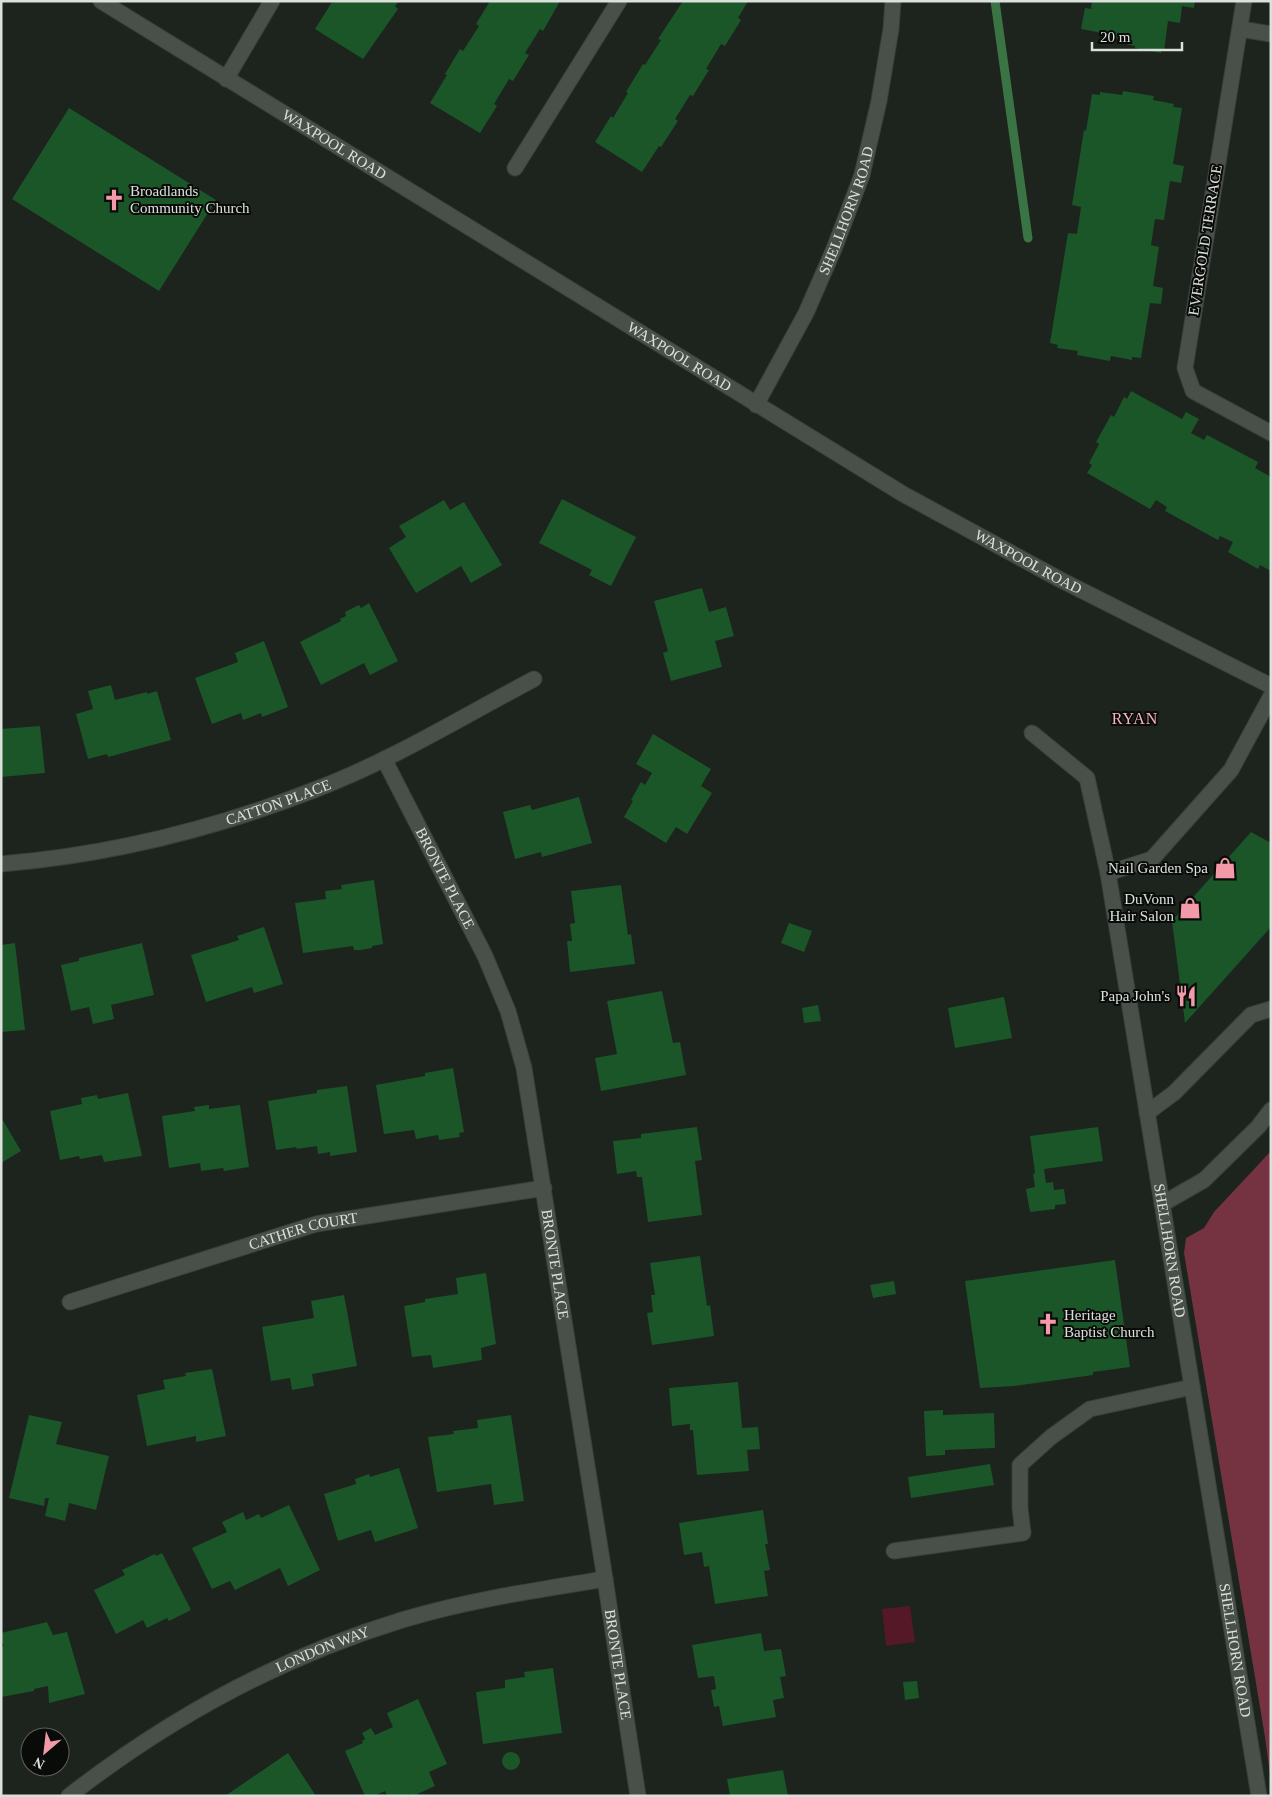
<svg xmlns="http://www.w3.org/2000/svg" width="1272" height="1797" viewBox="0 0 1272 1797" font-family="'Times New Roman',serif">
	<rect width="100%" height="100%" fill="#1d231d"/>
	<path fill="#541827" d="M910 1606 915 1642 886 1646 882 1609Z"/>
	<path fill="#753240" d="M1271 1151V1782L1265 1737 1184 1253 1186 1238 1204 1228 1214 1212Z"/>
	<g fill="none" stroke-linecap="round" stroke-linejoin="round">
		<path stroke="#3a7344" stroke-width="9" d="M995 1 1028 238"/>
	</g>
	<path fill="#1b5629" d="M335 1H399L395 6 398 9 363 59 315 29 332 2 334 3Z
		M490 1H557L559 3 543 31 540 29 525 53 529 55 513 81 509 79 494 104 497 106 480 133 430 103 447 75 445 74 460 49 463 51 479 26 476 24Z
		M683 1H748L738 18 741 20 725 46 721 44 706 69 709 70 693 96 690 95 675 119 678 121 661 147 659 146 642 172 595 142 611 116 613 118 628 93 626 92 643 64 645 65 661 40 658 39Z
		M1092 1H1195L1194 8 1182 6 1180 23 1168 21 1164 51H1161V53L1135 48V46L1126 44 1127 40 1102 36V33L1081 29 1085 8 1091 9Z
		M1123 91 1154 96 1153 100 1174 104 1173 107 1182 108 1173 164 1184 166 1181 183 1170 181 1164 220 1155 219 1151 245 1159 247 1153 286 1163 288 1161 304 1150 303 1141 358 1132 357V360L1111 356 1110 361 1077 355 1078 351 1057 348 1058 345 1050 343 1068 233 1077 234 1081 207 1072 205 1084 130 1086 131 1092 94 1100 95V92L1122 95Z
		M69 108 216 200 159 291 12 199Z
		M1131 391 1182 419 1186 412 1199 419 1191 433 1204 440 1207 435 1258 462 1255 468 1271 477V571L1260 565 1258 569 1228 552 1233 542 1220 536 1218 540 1165 511 1167 507 1156 500 1150 509 1087 473 1092 465 1089 463 1099 444 1096 442 1111 415 1114 417 1124 397 1127 399Z
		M562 499 636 537 611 586 589 575 592 570 539 543Z
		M444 500 450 510 464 502 502 565 471 583 461 566 416 593 389 548 406 537 399 526Z
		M702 588 709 612 726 607 734 636 715 641 722 667 671 681 663 653 668 651 654 601Z
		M369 603 398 661 370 675 364 663 321 685 300 642 341 621 340 619 346 616 345 612 359 605 361 608Z
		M264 641 288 707 262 717 261 713 243 720 241 713 212 724 195 678 238 662 235 653Z
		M111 685 115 700 147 692V694L157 691 171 740 108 757 107 754 88 759 76 714 93 709 88 691Z
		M40 726 45 773 1 777V729Z
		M653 734 711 769 701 786 712 793 687 834 676 827 666 843 624 817 633 801 631 800 641 782 645 785 652 773 636 764Z
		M579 797 592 843 542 857 541 852 515 859 503 812 530 805 532 810Z
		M1251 832 1271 843V927L1185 1023 1172 921Z
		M374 880 383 944 372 946V948L361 950H354L353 946 303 953 295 903 326 899 325 891 342 889 341 885Z
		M621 885 628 935 631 934 635 964 570 972 567 941H572L570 924 575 923 571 891Z
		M789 923 812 931 804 952 781 943Z
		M264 927 283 984 254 993 252 987 206 1002 191 955 239 940 237 936Z
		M15 943 25 1030 1 1032V945Z
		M142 943 154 995 111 1005 114 1019 93 1024 89 1007 71 1011 61 965 79 961V958Z
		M662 991 673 1043 680 1042 686 1075 601 1091 595 1058 617 1054 607 1001Z
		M1004 997 1012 1038 955 1048 948 1008Z
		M818 1005 821 1021 804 1023 802 1008Z
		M453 1068 464 1132 459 1133 460 1137 439 1140 438 1135 416 1139 414 1130 384 1134 376 1085 425 1076V1073Z
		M347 1086 357 1152 330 1156V1152L318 1154 317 1146 297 1149 296 1147 276 1150 268 1101 317 1093V1090Z
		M128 1093 142 1156 104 1162 102 1155 80 1159 79 1156 60 1160 50 1111 82 1104 81 1098 97 1095 98 1099Z
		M209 1105V1109L240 1105 249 1167 224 1171 223 1168 201 1171 200 1163 169 1168 162 1116 195 1111 194 1107Z
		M1 1117 21 1151 1 1163Z
		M697 1127 702 1160 695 1161 702 1215 648 1222 642 1177H637L636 1171 617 1174 613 1141 641 1138V1134Z
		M1098 1127 1103 1161 1044 1169 1046 1183 1053 1182 1054 1190 1064 1189 1066 1204 1055 1205V1209L1030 1212 1026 1189 1035 1187 1033 1174 1035 1173 1030 1136Z
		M700 1256 707 1306 710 1305 714 1336 652 1345 647 1313 653 1312 651 1295H655L650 1263Z
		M1115 1260 1130 1367 1093 1372V1375L1014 1386 980 1388 965 1281Z
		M486 1273 496 1344 481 1348 482 1360 433 1368 431 1355 412 1357 404 1306 425 1302V1299L458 1294 456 1278Z
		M894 1281 896 1294 873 1298 870 1285Z
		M344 1295 357 1366 312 1374 314 1386 292 1390 290 1378 271 1381 262 1327 314 1318 311 1301Z
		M212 1369 226 1436 196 1442V1436L147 1446 137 1395 165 1389 163 1380 186 1376 185 1373Z
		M738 1382 742 1428 758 1427 760 1449 747 1450 749 1471 697 1475 693 1430H690V1424L672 1426 669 1388Z
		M943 1410V1415L994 1413 995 1448 945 1450V1455L926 1456 924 1411Z
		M29 1415 62 1422 56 1444 109 1456 96 1510 69 1503 65 1521 45 1516 49 1498H45L44 1506 9 1498Z
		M511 1415 524 1501 494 1505 491 1484 437 1492 428 1437 454 1434 453 1431 478 1428 477 1420Z
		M990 1464 994 1485 911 1498 908 1477Z
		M399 1468 418 1528 375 1542 371 1530 338 1541 324 1494 356 1484 355 1479 369 1474 370 1477Z
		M289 1505 320 1570 288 1586 280 1568 235 1590 230 1581 212 1589 192 1548 227 1532 222 1522 243 1512 246 1520 259 1514 261 1518Z
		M763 1510 768 1544H765L770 1570 764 1571 768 1596 715 1604 709 1566 704 1567 702 1552 684 1555 679 1523Z
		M162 1553 191 1610 169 1621 167 1618 147 1628 143 1620 116 1634 94 1590 125 1575 122 1570 155 1554 156 1556Z
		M47 1622 53 1635 67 1632 85 1694 49 1703 48 1686 34 1689V1691L1 1697V1647L4 1646 1 1640V1633Z
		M761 1633 764 1651 781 1649 786 1676 780 1677 784 1698 773 1700 776 1717 723 1726 719 1706 714 1707 711 1690 716 1689 714 1676 698 1678 692 1645Z
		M553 1668 562 1733 483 1744 476 1692 505 1688V1680L525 1677 524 1672Z
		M917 1681 919 1698 905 1700 903 1682Z
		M418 1699 447 1764 429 1772 435 1786 413 1796H410L409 1794 405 1796H387L385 1791 374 1796H365L345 1751 363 1743 362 1741 365 1739 362 1733 371 1728 375 1735 393 1727 387 1713Z
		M502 1761a9 9 0 1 1 18 0a9 9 0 1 1-18 0Z
		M288 1753 316 1796H225Z
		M783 1770 788 1796H730L727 1779Z"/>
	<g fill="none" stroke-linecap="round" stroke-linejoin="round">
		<g stroke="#3a3f3b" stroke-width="17">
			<g id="minor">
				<path id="s1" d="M101 1 903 494 1059 579 1271 686"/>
				<path d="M1244 1 1185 368 1193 391 1271 433"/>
				<path d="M1240 29 1271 34"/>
				<path d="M226 79 272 1"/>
				<path d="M515 168 619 1"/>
				<path id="s2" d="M756 405 806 313 834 249 862 175 879 101 891 29 893 1"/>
				<path id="s3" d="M1032 733 1087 778 1108 873 1259 1796"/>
				<path id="s4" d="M384 759 485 956 508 1011 524 1068 605 1579 638 1796"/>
				<path id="s5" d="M1 864C109 855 214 829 314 790 391 761 462 717 534 679"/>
				<path d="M1108 873 1152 859 1231 770 1271 696"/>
				<path d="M1147 1113 1174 1093 1251 1015 1271 1009"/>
				<path d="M1162 1204 1204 1180 1258 1127 1271 1110"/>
				<path id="s6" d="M70 1302 316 1224 544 1188"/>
				<path d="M894 1551 1023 1533 1020 1508V1465L1051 1437 1090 1409 1192 1387"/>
				<path id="s7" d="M69 1796C168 1719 281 1657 402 1620 468 1600 537 1590 605 1579"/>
			</g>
		</g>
		<use href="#minor" stroke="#49504a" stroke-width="15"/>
	</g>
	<defs>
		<g id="church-bare" transform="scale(1.725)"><path d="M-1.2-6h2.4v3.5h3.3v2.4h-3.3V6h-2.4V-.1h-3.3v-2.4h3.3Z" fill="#f39aa9" stroke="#090b09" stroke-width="2.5" paint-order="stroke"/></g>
		<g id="shop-bare" transform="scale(1.725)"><path d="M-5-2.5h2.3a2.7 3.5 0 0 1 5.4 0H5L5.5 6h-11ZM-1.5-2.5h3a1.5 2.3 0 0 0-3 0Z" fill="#f39aa9" stroke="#090b09" stroke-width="2.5" paint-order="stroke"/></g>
		<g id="restaurant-bare" transform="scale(1.725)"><path d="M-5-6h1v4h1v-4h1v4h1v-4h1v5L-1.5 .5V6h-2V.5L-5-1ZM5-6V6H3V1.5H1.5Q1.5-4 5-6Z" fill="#f39aa9" stroke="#090b09" stroke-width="2.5" paint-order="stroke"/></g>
	</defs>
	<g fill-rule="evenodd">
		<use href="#church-bare" x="114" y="200"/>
		<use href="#shop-bare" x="1225" y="868"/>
		<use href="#shop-bare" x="1190" y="908"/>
		<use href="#restaurant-bare" x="1186" y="996"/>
		<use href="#church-bare" x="1048" y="1324"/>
	</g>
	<g text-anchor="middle" stroke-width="4" stroke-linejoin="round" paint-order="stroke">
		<g font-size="15" fill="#dce0dc" stroke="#090b09">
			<text dy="5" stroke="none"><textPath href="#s1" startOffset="274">WAXPOOL ROAD</textPath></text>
			<text dy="5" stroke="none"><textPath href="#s2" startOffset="215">SHELLHORN ROAD</textPath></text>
			<text transform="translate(1205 240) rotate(-81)" y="5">EVERGOLD TERRACE</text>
			<text dy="5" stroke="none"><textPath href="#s1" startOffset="679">WAXPOOL ROAD</textPath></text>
			<text dy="5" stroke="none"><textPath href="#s1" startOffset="1084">WAXPOOL ROAD</textPath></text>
			<text dy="5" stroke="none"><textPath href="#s5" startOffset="285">CATTON PLACE</textPath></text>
			<text dy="5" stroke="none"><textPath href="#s4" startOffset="134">BRONTE PLACE</textPath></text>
			<text dy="5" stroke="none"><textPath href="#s6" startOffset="244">CATHER COURT</textPath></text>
			<text dy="5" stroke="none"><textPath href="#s3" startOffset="551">SHELLHORN ROAD</textPath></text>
			<text dy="5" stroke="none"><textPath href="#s4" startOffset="539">BRONTE PLACE</textPath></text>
			<text dy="5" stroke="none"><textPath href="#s7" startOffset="294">LONDON WAY</textPath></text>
			<text dy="5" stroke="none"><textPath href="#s3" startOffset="956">SHELLHORN ROAD</textPath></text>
			<text dy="5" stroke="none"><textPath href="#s4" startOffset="944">BRONTE PLACE</textPath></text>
		</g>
		<g font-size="15" fill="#dce0dc" stroke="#090b09" text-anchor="end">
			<text x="130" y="196" text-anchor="start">Broadlands<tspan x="130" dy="17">Community Church</tspan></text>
			<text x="1208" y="873">Nail Garden Spa</text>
			<text x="1174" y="904">DuVonn<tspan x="1174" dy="17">Hair Salon</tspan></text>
			<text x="1170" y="1001">Papa John's</text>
			<text x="1064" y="1320" text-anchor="start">Heritage<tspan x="1064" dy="17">Baptist Church</tspan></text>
		</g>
		<g font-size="16" letter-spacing="1" fill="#f9b5bf" stroke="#090b09">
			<text x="1135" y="724">RYAN</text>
		</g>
	</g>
	<rect width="1272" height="1797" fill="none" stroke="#dce0dc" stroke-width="5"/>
	<g transform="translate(45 1752) rotate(208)"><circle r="24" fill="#090b09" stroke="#5d605d"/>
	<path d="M0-4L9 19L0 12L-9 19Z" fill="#f39aa9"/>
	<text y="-8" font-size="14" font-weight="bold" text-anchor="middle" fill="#dce0dc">N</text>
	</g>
	<path d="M1092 42v8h90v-8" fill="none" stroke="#dce0dc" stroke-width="2.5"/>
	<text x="1100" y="42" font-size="15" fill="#dce0dc" stroke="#090b09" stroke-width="4" paint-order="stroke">20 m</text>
</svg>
